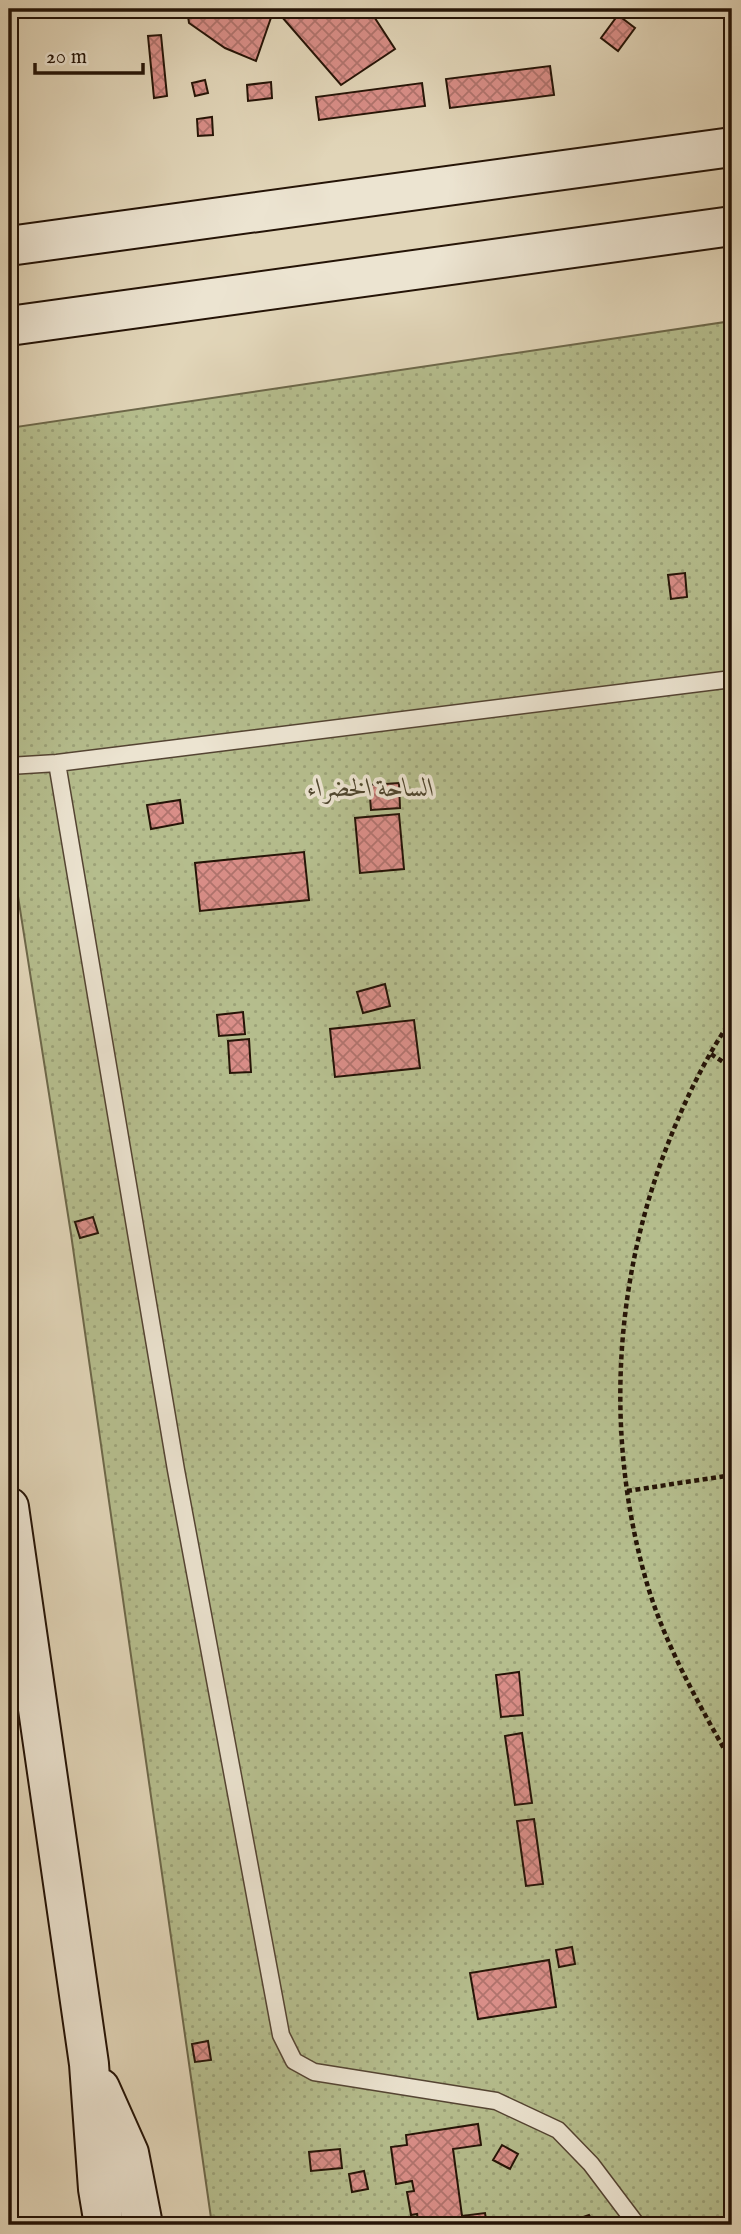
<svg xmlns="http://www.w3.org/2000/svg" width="741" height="2234" viewBox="0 0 741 2234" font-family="'IM FELL English',Amiri,serif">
	<defs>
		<pattern id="park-dots" width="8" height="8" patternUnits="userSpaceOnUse" patternTransform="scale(1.75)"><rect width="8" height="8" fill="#b5bd8d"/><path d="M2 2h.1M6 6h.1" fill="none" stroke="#9ca278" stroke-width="1.8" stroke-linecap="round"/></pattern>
		<pattern id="building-cross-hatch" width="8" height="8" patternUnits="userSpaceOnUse" patternTransform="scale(1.75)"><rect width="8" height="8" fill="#d98e88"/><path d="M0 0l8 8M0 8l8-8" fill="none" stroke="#b0736d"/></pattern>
	</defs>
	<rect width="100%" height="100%" fill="#e1d5b8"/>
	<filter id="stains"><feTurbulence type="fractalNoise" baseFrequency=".00286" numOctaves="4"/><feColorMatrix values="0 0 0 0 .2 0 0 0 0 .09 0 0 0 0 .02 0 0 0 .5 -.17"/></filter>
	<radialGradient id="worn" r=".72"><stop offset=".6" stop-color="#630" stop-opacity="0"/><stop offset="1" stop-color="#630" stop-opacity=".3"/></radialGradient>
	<path fill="url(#park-dots)" stroke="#6d684a" stroke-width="2" d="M732 321V2225H212L71 1234 9 839V428Z"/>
	<path fill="url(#building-cross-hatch)" stroke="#251407" stroke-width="2" d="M187 9H274L256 61 225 48 189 23Z
		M275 9H369L395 49 341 85Z
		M594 9H628V12L595 15Z
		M618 15 635 28 618 51 601 38Z
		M161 35 167 96 154 98 148 36Z
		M550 66 554 95 450 108 446 79Z
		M205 80 208 93 195 96 192 83Z
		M271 82 272 98 248 101 247 85Z
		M422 83 425 106 319 120 316 97Z
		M212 117 213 135 198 136 197 119Z
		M685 573 687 597 671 599 668 575Z
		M399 783 400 808 371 810 369 785Z
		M180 800 183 823 151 829 147 805Z
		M399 814 404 869 360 873 355 818Z
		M304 852 309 900 200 911 195 863Z
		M385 984 390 1006 363 1013 357 992Z
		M243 1012 245 1034 219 1036 217 1015Z
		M414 1020 420 1068 335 1077 330 1029Z
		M249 1039 251 1072 230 1073 228 1041Z
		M93 1217 98 1233 80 1238 75 1222Z
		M519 1672 523 1715 501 1717 496 1675Z
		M522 1733 532 1803 515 1805 505 1736Z
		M534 1819 543 1884 526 1886 517 1821Z
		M572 1947 575 1964 559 1967 556 1950Z
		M549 1960 556 2007 478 2019 470 1973Z
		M208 2041 211 2060 195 2062 192 2044Z
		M478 2124 481 2145 453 2149 462 2216 485 2213 487 2225H419L417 2214 411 2215 407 2192 414 2191 412 2181 396 2184 391 2147 407 2145 406 2135Z
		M502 2145 518 2154 510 2169 493 2160Z
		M340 2149 342 2168 311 2171 309 2152Z
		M364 2171 368 2189 352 2192 349 2174Z
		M589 2215 594 2225H566V2223Z"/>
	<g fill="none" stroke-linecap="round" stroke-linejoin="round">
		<g stroke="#544433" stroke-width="19">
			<path id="lane" d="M57 763 176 1470 281 2035 294 2061 314 2072 496 2101 558 2130 591 2164 637 2225
				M9 766 57 763 732 679"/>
		</g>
		<g stroke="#251407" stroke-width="42">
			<path id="secondary" d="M9 246 732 147
				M9 326 732 226
				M9 1507 89 2064 98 2189 104 2225
				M100 2088 129 2153 143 2225"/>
		</g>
		<path stroke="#251407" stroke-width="4.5" stroke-dasharray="5 3.5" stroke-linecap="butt" d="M732 1019C707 1055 687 1096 671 1136 613 1279 604 1439 648 1587 667 1649 700 1706 732 1763
			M711 1054 732 1068
			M627 1491 732 1475"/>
		<use href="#lane" stroke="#ece4d1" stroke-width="16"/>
		<use href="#secondary" stroke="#ece4d1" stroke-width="38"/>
	</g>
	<g text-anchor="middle" stroke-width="7" stroke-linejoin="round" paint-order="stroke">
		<g font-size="26" font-style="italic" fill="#50472f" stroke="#ece4d1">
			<text x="371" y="796">الساحة الخضراء</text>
		</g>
	</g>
	<rect width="741" height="2234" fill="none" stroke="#e1d5b8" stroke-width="35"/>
	<rect x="10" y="10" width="720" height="2213" fill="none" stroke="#251407" stroke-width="3.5"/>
	<rect x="18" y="18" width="706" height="2199" fill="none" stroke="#251407" stroke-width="2"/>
	<path d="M35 63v10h108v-10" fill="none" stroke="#251407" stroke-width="3.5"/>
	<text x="46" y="63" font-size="21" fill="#251407" stroke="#ece4d1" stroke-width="5" paint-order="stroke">20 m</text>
	<rect width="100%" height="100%" filter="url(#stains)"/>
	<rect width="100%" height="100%" fill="url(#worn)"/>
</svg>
